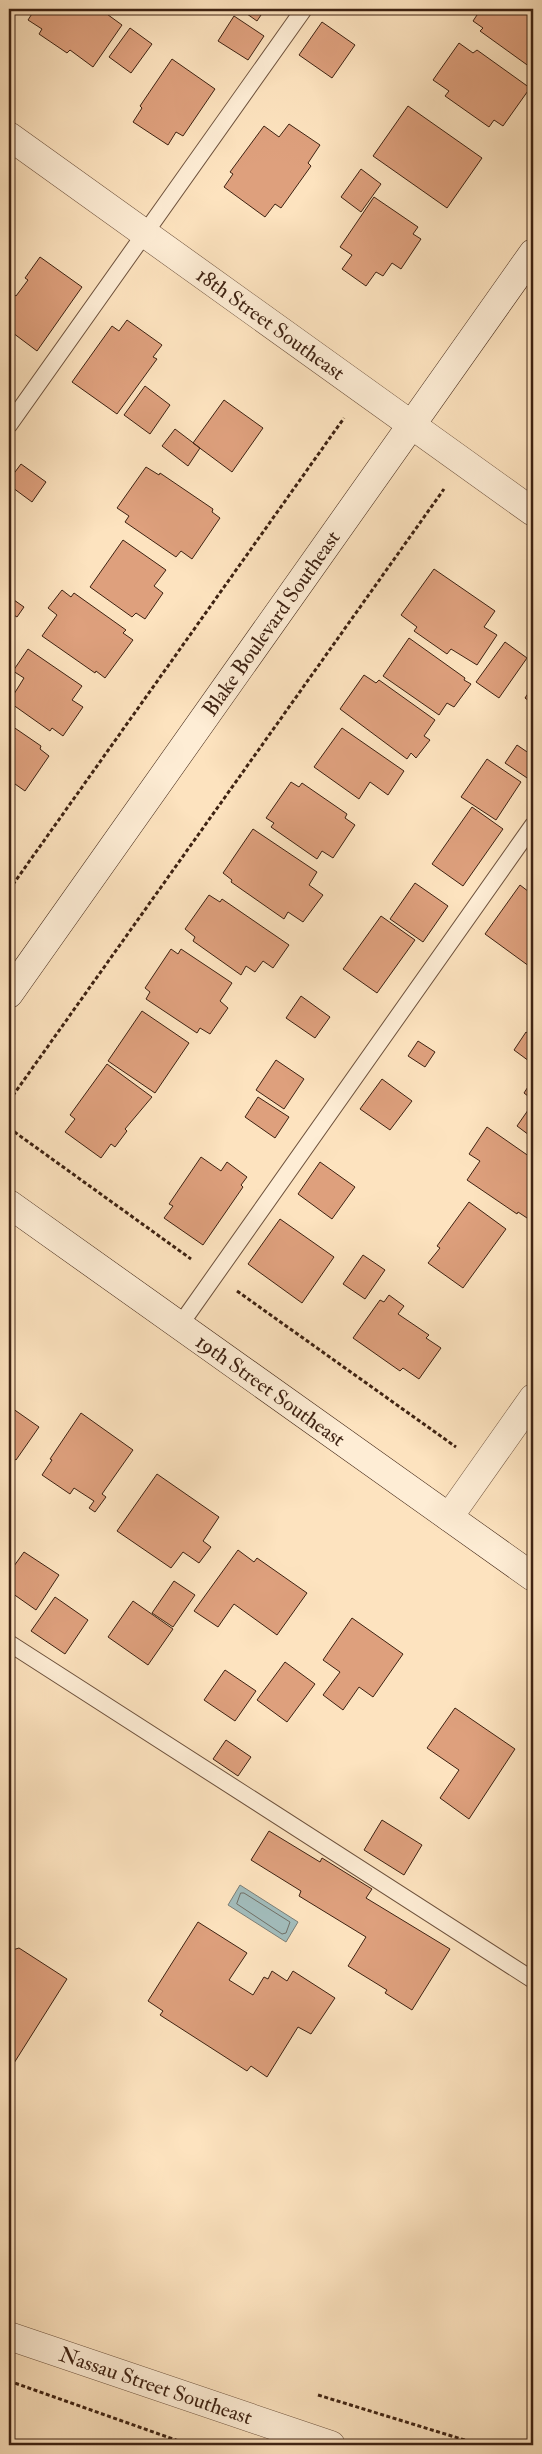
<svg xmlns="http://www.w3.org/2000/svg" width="542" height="2454" viewBox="0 0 542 2454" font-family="'IM FELL Double Pica',serif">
	<rect width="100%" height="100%" fill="#fde3bf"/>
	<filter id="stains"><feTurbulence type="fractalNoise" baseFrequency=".004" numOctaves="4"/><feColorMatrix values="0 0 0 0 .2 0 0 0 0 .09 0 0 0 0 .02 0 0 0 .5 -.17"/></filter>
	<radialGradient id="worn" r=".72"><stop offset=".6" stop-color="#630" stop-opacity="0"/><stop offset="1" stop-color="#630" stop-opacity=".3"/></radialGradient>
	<path fill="#a2bcbb" stroke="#7a7e77" d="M240 1885 298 1922 286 1942 228 1905Z"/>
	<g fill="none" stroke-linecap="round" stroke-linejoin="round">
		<path stroke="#706f66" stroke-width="1" d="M241 1893H244L290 1922 286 1933 282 1934 237 1904Z"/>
	</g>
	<path fill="#dea07d" stroke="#3e2212" d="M35 9H100L122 25 93 67 70 50 67 53 39 34 42 29 28 20Z
		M240 9H265L257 21Z
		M481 9H533V62L530 67 480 31 483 28 473 21Z
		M234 16 264 36 248 60 218 41Z
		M322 22 355 45 332 78 299 55Z
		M130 28 152 44 131 73 109 57Z
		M459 43 473 53 477 50 530 88 503 126 494 120 489 127 445 96 449 91 433 80Z
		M172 59 215 89 183 136 176 132 168 145 133 122 142 108 140 106Z
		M408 106 482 158 447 208 373 156Z
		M289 124 320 145 308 163 311 166 281 208 275 204 265 217 224 187 233 174 230 172 264 126 279 137Z
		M361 169 381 184 361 212 341 197Z
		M374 197 418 227 413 234 421 239 401 269 392 263 383 276 376 272 366 286 342 269 352 255 340 247Z
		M40 257 82 287 37 351 9 330V297L12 293 16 296 28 280 25 278Z
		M127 320 162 345 153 357 157 359 117 414 72 382 112 326 119 331Z
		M145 386 170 405 150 434 124 415Z
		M224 400 263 428 232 472 193 443Z
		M175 429 200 448 188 466 162 446Z
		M21 464 46 482 32 502 9 485V480Z
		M146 467 159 475 160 473 213 509 212 512 220 518 192 559 181 551 176 557 125 522 129 516 117 508Z
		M123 540 166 570 154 586 163 593 145 619 136 613 132 617 90 587Z
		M434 569 495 611 484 627 497 635 477 665 451 649 447 654 414 631 417 627 401 615Z
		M62 590 71 597 74 593 126 630 123 633 133 640 105 678 96 671 95 673 42 636 57 615 48 608Z
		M14 600 24 607 17 617 9 612Z
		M409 638 465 678 464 680 471 684 454 707 447 703 439 715 383 676Z
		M505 642 527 658 499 698 476 682Z
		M28 649 82 686 72 700 83 707 63 736 52 728 50 731 9 702 24 678 13 671Z
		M364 675 376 683 379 680 435 720 424 736 430 740 416 758 411 753 407 759 340 709Z
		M533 686V704L525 698Z
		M9 724 41 746 40 749 49 756 25 791 15 784 13 787 9 784Z
		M342 728 404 771 388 795 370 782 359 799 314 767Z
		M517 745 533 756V782L505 763Z
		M487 759 521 782 496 820 461 797Z
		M291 782 299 787 302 783 347 814 345 818 355 825 333 858 322 851 317 859 271 827 274 823 266 818Z
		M472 807 503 829 463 886 432 864Z
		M253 829 317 872 309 885 323 895 303 922 288 912 284 919 231 882 232 880 223 873Z
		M415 883 448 906 423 942 390 919Z
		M520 885 533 895V969L485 934Z
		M209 895 220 902 222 899 289 945 273 968 263 961 255 972 246 966 241 975 193 941 195 937 185 929Z
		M381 916 415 940 377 993 343 969Z
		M171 949 178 954 181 949 232 983 220 1001 228 1008 210 1034 200 1028 197 1033 146 999 150 992 145 988Z
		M301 996 330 1017 315 1038 286 1018Z
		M142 1011 189 1043 155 1093 108 1061Z
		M526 1032 533 1037V1064L514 1050Z
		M418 1041 435 1052 425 1067 408 1056Z
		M276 1060 304 1079 284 1109 256 1090Z
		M107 1064 152 1097 125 1129 127 1131 115 1147 111 1144 101 1158 65 1132 75 1119 70 1115Z
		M382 1079 412 1101 390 1130 360 1109Z
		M533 1079V1100L524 1093Z
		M258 1097 289 1117 275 1138 245 1117Z
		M533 1103V1138L517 1126Z
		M487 1127 533 1159V1222L518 1212 517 1214 467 1180 480 1161 469 1154Z
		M201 1157 221 1171 227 1162 247 1177 241 1185 243 1187 203 1245 164 1218 173 1206 169 1204Z
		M320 1162 355 1187 332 1219 298 1194Z
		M469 1202 506 1229 463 1288 428 1263 440 1248 437 1246Z
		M280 1219 334 1257 302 1303 248 1264Z
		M363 1255 385 1270 365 1299 343 1284Z
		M389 1295 404 1306 398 1314 429 1335 426 1338 441 1348 419 1379 403 1368 400 1371 353 1338 380 1300 384 1302Z
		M9 1406 39 1427 16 1460 9 1455Z
		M81 1413 133 1450 102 1494 106 1497 95 1512 89 1508 94 1501 74 1488 70 1494 42 1475 52 1460 50 1459Z
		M157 1474 219 1517 203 1541 211 1547 199 1563 183 1552 171 1568 117 1531Z
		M238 1550 254 1562 257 1558 307 1593 277 1635 234 1604 218 1627 194 1611Z
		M24 1552 59 1575 36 1610 9 1591V1573Z
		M174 1581 195 1595 173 1627 152 1613Z
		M55 1597 88 1620 65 1654 31 1631Z
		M133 1601 173 1629 148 1665 108 1637Z
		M352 1618 403 1654 373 1697 359 1687 343 1710 323 1695 340 1672 323 1660Z
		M285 1662 315 1684 287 1722 257 1700Z
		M225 1670 256 1691 235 1721 204 1700Z
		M455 1708 515 1749 469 1819 440 1798 459 1770 427 1748Z
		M226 1740 251 1757 238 1776 213 1759Z
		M382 1820 422 1845 404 1875 364 1850Z
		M269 1831 320 1862 322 1858 372 1889 366 1898 450 1949 412 2010 385 1993 387 1990 348 1966 366 1937 299 1896 301 1891 251 1860Z
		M198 1922 247 1953 229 1980 253 1995 264 1977 268 1979 272 1971 287 1981 293 1971 335 1998 311 2034 298 2027 267 2077 251 2066 247 2071 160 2015 163 2011 148 2001Z
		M19 1948 67 1979 9 2071V1951Z"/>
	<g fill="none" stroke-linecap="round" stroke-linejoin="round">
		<g stroke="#6e523d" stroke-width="18">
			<path id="lane" d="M9 425 304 9
				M180 1325 533 825
				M9 1643 533 1980"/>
		</g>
		<g stroke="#6e523d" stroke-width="29">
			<g id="street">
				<path id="s1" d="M9 136 533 512"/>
				<path d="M449 1517 533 1398"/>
				<path id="s2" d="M9 2336 331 2445"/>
			</g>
		</g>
		<g stroke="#3e2212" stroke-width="29">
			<g id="secondary">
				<path id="s3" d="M9 994 533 253"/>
				<path id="s4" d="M9 1204 533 1577"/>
			</g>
		</g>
		<path stroke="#3e2212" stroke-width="3" stroke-dasharray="4 2.5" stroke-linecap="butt" d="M9 890 344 418
			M9 1101 444 489
			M9 1128 191 1259
			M237 1291 456 1447
			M9 2381 190 2445
			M318 2395 481 2445"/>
		<use href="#lane" stroke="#feedd5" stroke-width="16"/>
		<use href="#street" stroke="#feedd5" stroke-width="28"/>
		<use href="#secondary" stroke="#feedd5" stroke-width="28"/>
	</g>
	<g text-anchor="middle" stroke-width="4" stroke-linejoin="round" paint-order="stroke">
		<g font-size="21" fill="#3e2212" stroke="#feedd5">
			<text dy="7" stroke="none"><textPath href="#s1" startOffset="322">18th Street Southeast</textPath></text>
			<text dy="7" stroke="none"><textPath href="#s3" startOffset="454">Blake Boulevard Southeast</textPath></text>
			<text dy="7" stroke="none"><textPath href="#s4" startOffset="321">19th Street Southeast</textPath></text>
			<text dy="7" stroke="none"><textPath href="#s2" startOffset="155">Nassau Street Southeast</textPath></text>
		</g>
	</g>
	<rect width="542" height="2454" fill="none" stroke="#fde3bf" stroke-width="30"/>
	<rect x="10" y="10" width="522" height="2434" fill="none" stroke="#3e2212" stroke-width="2.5"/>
	<rect x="15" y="15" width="512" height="2424" fill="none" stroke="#3e2212"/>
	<rect width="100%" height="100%" filter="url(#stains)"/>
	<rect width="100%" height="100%" fill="url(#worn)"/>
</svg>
